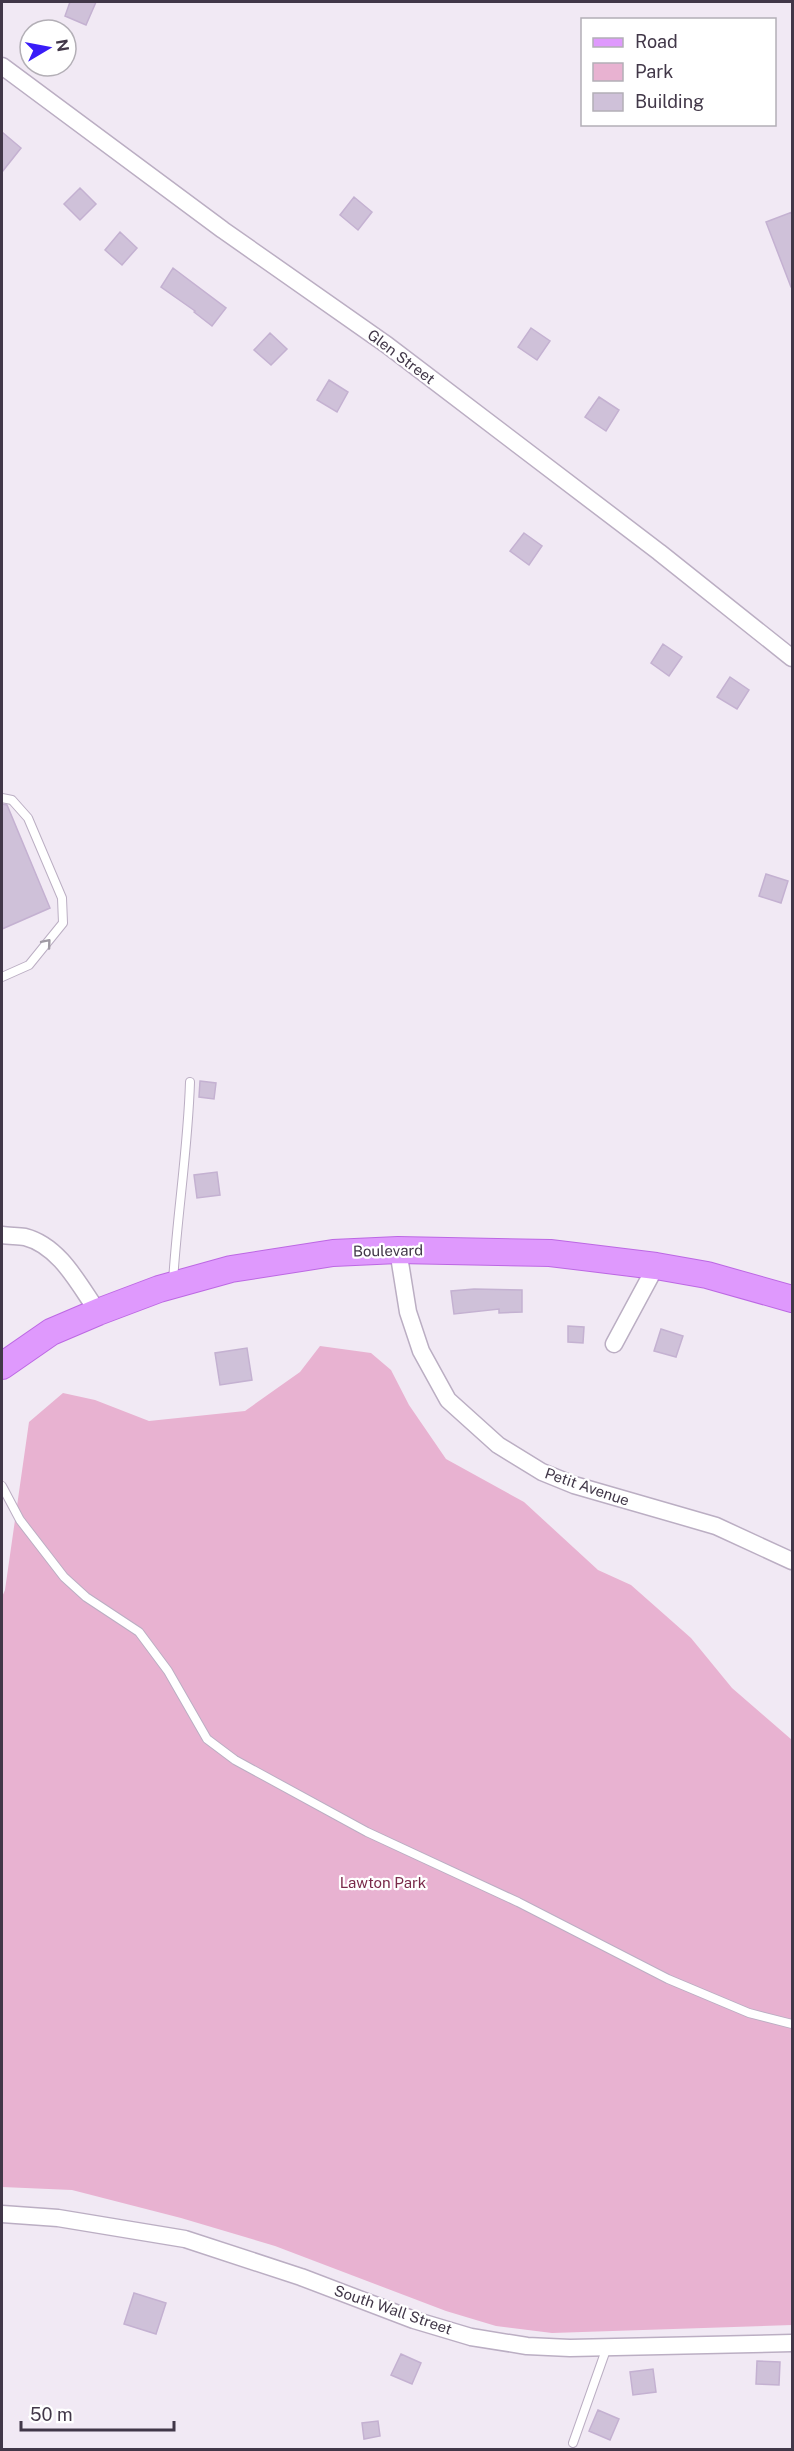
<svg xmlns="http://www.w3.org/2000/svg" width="794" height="2451" viewBox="0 0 794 2451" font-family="'Public Sans',sans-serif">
	<rect width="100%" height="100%" fill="#f1e9f4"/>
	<path fill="#e8b2d1" d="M320 1346 371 1353 391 1370 409 1405 446 1459 524 1502 598 1570 631 1585 691 1638 732 1688 792 1740V2325L552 2333 496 2326 446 2311 275 2246 181 2218 72 2190 2 2187V1597L5 1590 29 1422 63 1393 95 1400 149 1421 245 1411 300 1372Z"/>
	<path fill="#cfc1d9" stroke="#c4b1d1" stroke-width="1.5" d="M70 2H96L86 25 65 16Z
		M2 132 21 148 2 172Z
		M80 188 96 204 80 220 64 204Z
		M354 197 372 212 358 230 340 215Z
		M792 212V287H791L766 222Z
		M120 232 137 248 122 265 105 250Z
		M173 268 226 308 212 326 194 312 195 311 161 287Z
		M531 328 550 341 537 360 518 347Z
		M270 333 287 349 271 365 254 350Z
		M329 380 348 392 337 412 317 400Z
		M599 397 619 410 606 431 585 417Z
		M524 533 542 546 529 565 510 551Z
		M663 644 682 657 669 676 651 663Z
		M730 677 749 690 737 709 717 697Z
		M2 804 7 805 50 908 2 929Z
		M766 874 788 881 781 903 759 896Z
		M200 1081 216 1083 214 1099 199 1097Z
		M217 1172 220 1195 197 1198 194 1175Z
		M474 1289 522 1290V1312L499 1313V1309L454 1314 451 1291Z
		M568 1326 584 1327 583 1343 568 1342Z
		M661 1329 683 1336 676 1357 654 1351Z
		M247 1348 252 1380 220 1385 215 1353Z
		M134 2293 166 2303 156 2334 124 2324Z
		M401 2354 421 2363 412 2384 391 2375Z
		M757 2361 780 2362 779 2385 756 2384Z
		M653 2369 656 2392 633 2395 630 2372Z
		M598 2410 619 2419 610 2440 589 2431Z
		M378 2421 380 2436 364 2439 362 2423Z"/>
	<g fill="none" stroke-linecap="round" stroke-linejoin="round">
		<g stroke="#bbaec3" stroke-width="10">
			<path id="lane" d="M2 798 12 800 28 818 62 898 63 923 29 965 2 977
				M173 1282C177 1215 188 1149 190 1082
				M2 1486 20 1520 64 1577 86 1597 139 1632 168 1671 207 1739 235 1760 367 1832 518 1902 668 1979 749 2013 792 2024
				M573 2443 607 2347"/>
		</g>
		<g stroke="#bbaec3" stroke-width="19">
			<path id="street" d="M2 66 223 230 387 345 659 552 792 658
				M2 1235C9 1236 18 1236 25 1237 60 1246 79 1285 98 1312
				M398 1250 408 1312 421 1351 448 1400 498 1445 542 1472 574 1485 716 1526 792 1561
				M614 1344 656 1266
				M2 2214 58 2218 185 2239 301 2277 414 2320 471 2337 527 2346 570 2348 792 2343"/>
		</g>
		<g stroke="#bc68e3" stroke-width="28">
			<path id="primary" d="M2 1366 51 1332 98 1312 159 1289 231 1269 333 1253 398 1250 550 1253 656 1266 707 1275 792 1299"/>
		</g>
		<use href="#lane" stroke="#fff" stroke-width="8"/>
		<use href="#street" stroke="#fff" stroke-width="16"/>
		<use href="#primary" stroke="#df99fd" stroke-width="26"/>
	</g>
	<defs><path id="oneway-chevron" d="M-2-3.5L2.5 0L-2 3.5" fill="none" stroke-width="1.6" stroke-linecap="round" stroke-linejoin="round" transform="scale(1.5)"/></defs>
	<use stroke="#a09ba4" href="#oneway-chevron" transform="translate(47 943) rotate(-50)"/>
	<g text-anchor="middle" stroke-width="4.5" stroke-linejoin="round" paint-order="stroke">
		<g font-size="15" fill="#413748" stroke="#fff">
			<text transform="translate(401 357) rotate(37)" y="5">Glen Street</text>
			<text transform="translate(388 1251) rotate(-1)" y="5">Boulevard</text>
			<text transform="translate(587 1487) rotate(19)" y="5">Petit Avenue</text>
			<text transform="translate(393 2310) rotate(19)" y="5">South Wall Street</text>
		</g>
		<g font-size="15" fill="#7a2a4a" stroke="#fff">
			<text x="383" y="1888">Lawton Park</text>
		</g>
	</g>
	<rect width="794" height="2451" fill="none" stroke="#413748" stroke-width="6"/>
	<rect x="581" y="18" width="195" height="108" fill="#ffffff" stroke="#b3afb6" stroke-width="1.5"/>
	<rect x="593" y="38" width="30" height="9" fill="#df99fd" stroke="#b3afb6" stroke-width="1.5"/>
	<text x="635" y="48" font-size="18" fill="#413748">Road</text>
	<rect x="593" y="63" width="30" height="18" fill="#e8b2d1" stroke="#b3afb6" stroke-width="1.5"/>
	<text x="635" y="78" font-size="18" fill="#413748">Park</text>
	<rect x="593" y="93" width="30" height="18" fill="#cfc1d9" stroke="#b3afb6" stroke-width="1.5"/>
	<text x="635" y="108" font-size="18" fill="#413748">Building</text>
	<g transform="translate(48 48) rotate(80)"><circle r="28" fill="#ffffff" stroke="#b3afb6" stroke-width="1.5"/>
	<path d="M0-4.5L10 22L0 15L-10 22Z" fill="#391cf8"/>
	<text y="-9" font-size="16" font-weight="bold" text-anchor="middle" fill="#413748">N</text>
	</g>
	<path d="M21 2421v9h153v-9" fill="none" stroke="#413748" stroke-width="3"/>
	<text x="30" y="2421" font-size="18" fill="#413748" stroke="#ffffff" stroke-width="4.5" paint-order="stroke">50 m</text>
</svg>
